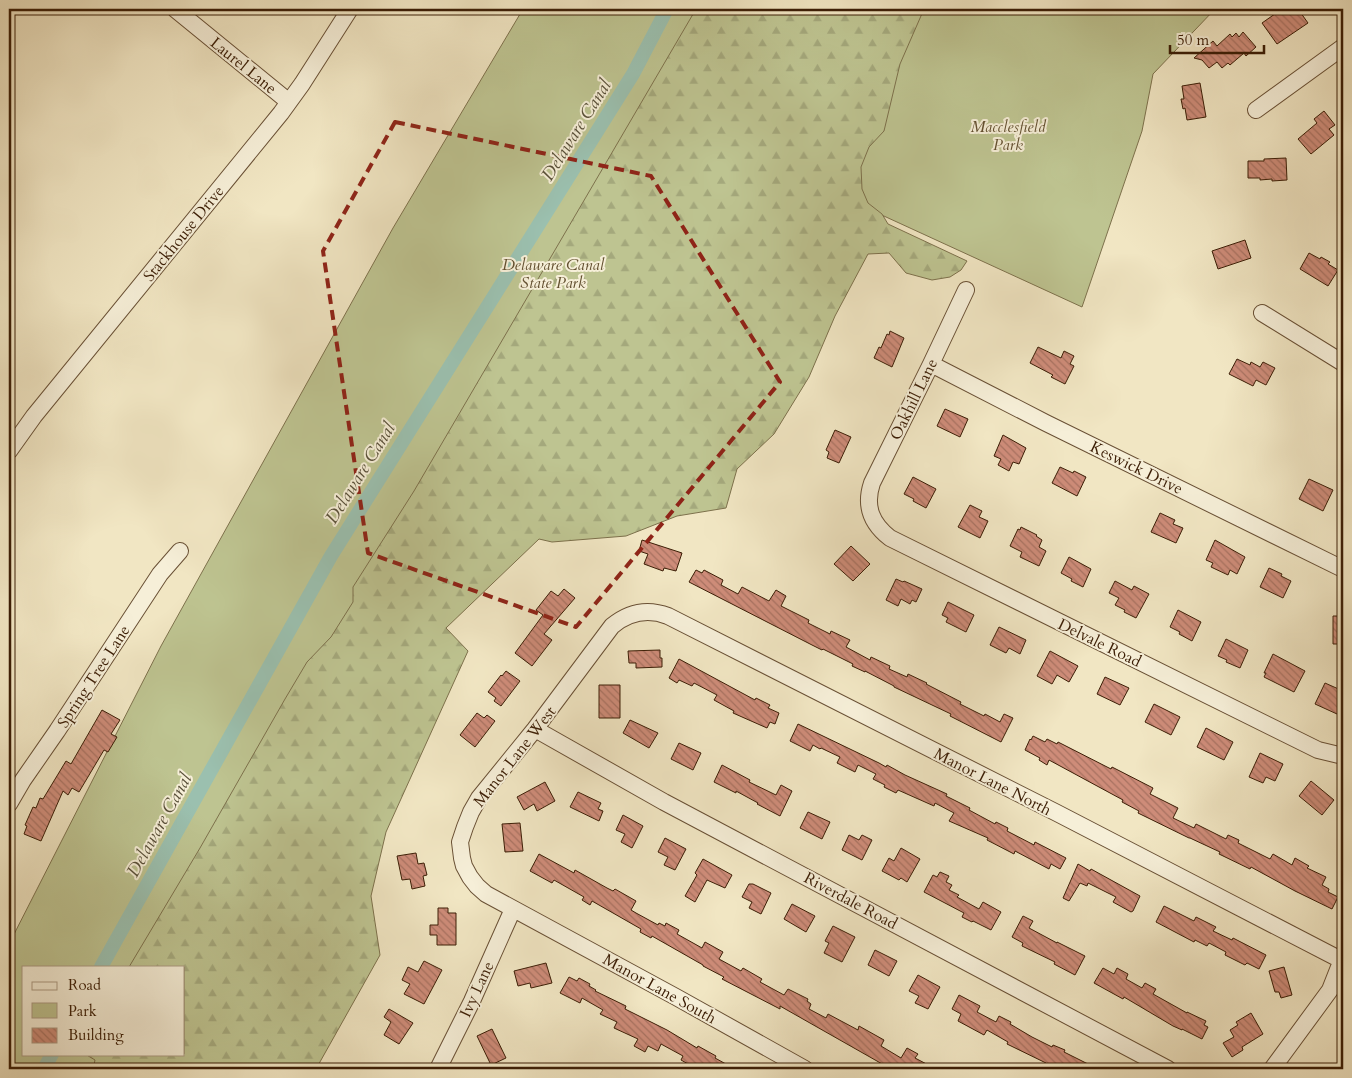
<svg xmlns="http://www.w3.org/2000/svg" width="1352" height="1078" viewBox="0 0 1352 1078" font-family="Cardo,serif">
	<defs>
		<pattern id="forest-firs" width="22" height="20" patternUnits="userSpaceOnUse" patternTransform="scale(1.25)"><rect width="22" height="20" fill="#bec491"/><path d="M5 1l3.5 6h-7zM16 11l3.5 6h-7z" fill="#a4a87c"/></pattern>
		<pattern id="building-back-hatch" width="6" height="6" patternUnits="userSpaceOnUse" patternTransform="scale(1.25)"><rect width="6" height="6" fill="#ce8c79"/><path d="M-1 5l2 2M0 0l6 6M5-1l2 2" fill="none" stroke="#a87261"/></pattern>
	</defs>
	<rect width="100%" height="100%" fill="#f1e6c3"/>
	<filter id="stains"><feTurbulence type="fractalNoise" baseFrequency=".004" numOctaves="4"/><feColorMatrix values="0 0 0 0 .2 0 0 0 0 .09 0 0 0 0 .02 0 0 0 .5 -.17"/></filter>
	<radialGradient id="worn" r=".72"><stop offset=".6" stop-color="#630" stop-opacity="0"/><stop offset="1" stop-color="#630" stop-opacity=".3"/></radialGradient>
	<path fill="#bec491" stroke="#7d714c" fill-rule="evenodd" d="M523 9H1215L1153 74 1142 131 1082 307 775 166 366 693 193 1069H9V944L161 646 393 228ZM24 967H184V1054H24Z"/>
	<path fill="url(#forest-firs)" stroke="#7d714c" d="M696 9H924L900 64 884 131 869 147 861 167 862 189 868 203 882 214 888 224 967 261 961 270 950 277 932 280 906 273 889 253 868 254 835 316 809 377 774 434 737 469 726 508 677 516 626 536 552 542 539 539 446 628 468 651 386 832 371 896 380 955 316 1069H93L95 1060 85 1054H184V967H129L200 848 285 699 307 662 331 637 353 602V587L414 491Z"/>
	<g fill="none" stroke-linecap="round" stroke-linejoin="round">
		<path stroke="#9bc0af" stroke-width="14" d="M101 967 331 556 633 74 667 9
			M44 1069 52 1054"/>
	</g>
	<path fill="url(#building-back-hatch)" stroke="#3c1e06" d="M1282 9H1298L1308 23 1277 44 1262 23Z
		M1243 32 1256 47 1246 56 1244 53 1230 65 1228 63 1222 68 1217 62 1209 68 1202 60 1194 58 1213 41 1217 46 1230 34 1232 37 1236 33 1239 37Z
		M1200 83 1206 117 1187 120 1185 108 1183 109 1181 99H1184L1182 86Z
		M1324 111 1335 125 1329 129 1334 135 1311 154 1298 139 1317 123 1314 119Z
		M1286 158 1287 180 1272 181V179L1260 180V178H1248V161H1264V159Z
		M1245 240 1251 258 1218 269 1212 251Z
		M1309 253 1320 259 1321 257 1330 262 1328 264 1338 270 1328 286 1300 269Z
		M890 331 904 338 892 367 874 358 879 347 881 348 887 334 889 335Z
		M1038 347 1061 358 1064 351 1074 356 1070 364 1074 366 1065 384 1051 377 1053 375 1030 363Z
		M1237 359 1250 365 1251 362 1260 367 1263 362 1275 368 1266 385 1256 380 1253 386 1229 374Z
		M945 409 968 419 960 437 937 426Z
		M835 430 851 437 839 463 827 458 829 452 826 450Z
		M1003 435 1026 448 1019 464 1013 462 1009 471 998 465 1001 459 994 456Z
		M1060 467 1073 473 1074 471 1086 477 1077 496 1052 483Z
		M913 477 936 489 926 508 913 501 914 499 904 494Z
		M1309 479 1333 490 1323 511 1299 499Z
		M970 505 982 511 979 517 988 521 980 538 958 527Z
		M1160 513 1175 520 1173 524 1183 528 1176 543 1151 532Z
		M1021 527 1037 535 1036 536 1042 540 1039 547 1046 551 1039 566 1020 557 1022 552 1010 546 1018 529 1020 530Z
		M642 540 682 553 676 571 664 568 663 571 644 564 648 554 639 551Z
		M1215 540 1245 557 1237 574 1230 570 1228 575 1211 567 1213 563 1206 560Z
		M851 546 870 564 853 581 834 564Z
		M1069 557 1091 569 1083 587 1071 581 1072 579 1061 573Z
		M1269 568 1282 574 1281 576 1291 581 1283 598 1260 587Z
		M696 570 702 573 704 570 723 580 721 585 738 594 742 587 769 601 776 590 786 596 781 606 809 620 808 623 830 634 831 631 850 640 846 647 870 660 871 657 890 666 889 669 907 677 908 674 927 683 926 684 961 702 960 704 984 716 985 714 1000 722 1004 714 1013 718 1001 742 950 716 951 714 894 687V686L865 671V672L852 666 853 664 823 649 822 650 812 645 689 582Z
		M896 579 903 582 904 581 922 589 916 602 912 600 910 604 901 599 898 606 886 600Z
		M1115 581 1132 590 1134 586 1149 594 1136 618 1124 612 1125 610 1115 605 1119 598 1109 593Z
		M564 589 575 598 544 634 552 640 532 666 515 653 543 615 536 610 551 591 558 596Z
		M948 602 974 615 966 632 946 622 948 618 942 615Z
		M1178 610 1201 622 1192 641 1179 634 1180 632 1170 627Z
		M1333 616H1343V644H1333Z
		M999 627 1026 640 1020 654 1009 648 1006 653 990 645Z
		M1226 639 1248 650 1240 668 1226 662 1227 660 1218 656Z
		M660 650V658H662V667L636 668V663H629L628 651Z
		M1050 651 1078 666 1069 682 1057 675 1052 684 1037 676Z
		M1273 654 1305 671 1294 692 1264 677 1266 673H1264Z
		M679 659 755 700 756 698 770 705 768 708 779 713 775 724 770 722 767 728 733 713 734 711 714 700 717 695 694 683 692 686 679 680 677 683 669 678Z
		M506 671 520 681 501 706 494 701 496 698 488 692 501 675 502 676Z
		M1105 677 1129 688 1120 705 1097 694Z
		M1325 683 1343 691V701L1337 714 1315 704Z
		M599 685H620V718H599Z
		M1154 704 1180 717 1171 735 1145 722Z
		M102 710 120 720 111 734 117 737 108 752 104 750 79 792 72 788 68 795 63 791 41 841 24 834 27 826 25 825 33 807 36 808 40 798 43 799 66 761 71 764Z
		M477 713 484 718 487 715 495 721 475 747 460 735Z
		M630 720 658 733 649 748 623 733Z
		M798 724 879 763 886 767 887 765 905 775 947 794 946 796 970 808 969 810 995 824 996 822 1008 828 1007 831 1034 845 1035 842 1066 858 1060 869 1051 864 1049 869 1015 851 1014 854 987 840 988 838 949 821 954 813 935 803 934 806 898 790 896 793 884 787 885 785 873 779 876 774 858 765 855 772 837 763 840 757 821 748 820 749 813 745 810 751 790 741Z
		M1206 728 1233 742 1224 760 1197 747Z
		M1033 736 1045 742 1047 739 1057 744 1058 742 1111 769 1112 767 1153 788 1150 794 1178 808 1173 818 1194 828 1196 824 1226 839 1228 835 1239 840 1238 843 1270 859 1273 854 1292 865 1295 858 1309 866 1307 868 1326 877 1322 885 1329 889 1328 892 1338 897 1332 909 1295 891 1251 867 1250 869 1219 854 1220 852 1190 838H1189L1138 813 1139 811 1122 802 1123 800 1049 760 1047 765 1039 760 1040 758 1025 750 1030 739 1031 740Z
		M679 743 701 753 693 770 671 759Z
		M1260 753 1283 764 1275 781 1266 777 1263 783 1249 777Z
		M722 765 750 780 749 782 776 795 781 785 792 791 780 816 757 804 758 803 736 791V793L714 782Z
		M1311 781 1334 800 1322 815 1299 796Z
		M545 782 555 801 537 811 534 804 524 810 517 797Z
		M578 792 601 803 598 809 603 811 599 821 570 807Z
		M808 812 830 822 822 839 800 828Z
		M623 815 643 826 632 848 621 842 625 834 616 830Z
		M520 823 523 851 505 852 502 824Z
		M849 835 859 840 862 835 872 840 862 860 842 850Z
		M665 838 686 849 675 870 664 865 668 857 658 852Z
		M901 848 920 859 907 882 901 878 899 880 882 871 889 858 894 861Z
		M416 853 418 864 424 863 427 875 423 876 425 886 412 889 410 879 402 880 397 856Z
		M539 854 574 873 575 870 607 888 613 891 615 889 636 901 631 910 636 913 658 925 659 923 665 926 666 923 679 930 677 934 702 948 705 942 723 952 719 959 741 971 743 968 762 979 760 982 784 995 788 989 808 999 807 1001 811 1004 809 1009 826 1018 828 1014 858 1030 859 1026 884 1040 881 1046 901 1058 907 1048 918 1054 915 1058 936 1069H891L780 1006V1009L722 979 724 977 703 966V965L652 936 651 938 640 932 641 929 592 901 590 905 582 900 584 897 554 880 552 883 530 871Z
		M703 859 732 875 725 888 707 880 695 902 685 896 697 875 695 873Z
		M1078 864 1090 871 1091 869 1140 896 1133 911 1131 912 1113 902 1116 897 1088 883 1087 886 1080 883 1069 901 1063 898Z
		M940 872 949 876 946 882 952 885 949 890 959 895 957 897 979 909 983 902 1001 912 991 930 973 921 972 922 962 917 964 913 924 892 933 875 937 877Z
		M749 884H753L771 893 761 914 749 908 752 902 742 897Z
		M792 904 815 916 806 932 784 919Z
		M1164 906 1194 921 1196 917 1216 927 1213 931 1232 940 1233 938 1266 955 1259 969 1247 963 1245 965 1225 955 1226 952 1209 943 1207 946 1195 940 1194 942 1156 922Z
		M438 908H448V913H456V945H437V935H430V925H438Z
		M1023 916 1033 921 1029 928 1057 943V942L1085 956 1075 975 1054 964 1055 962 1022 946 1023 943 1012 937Z
		M833 926 855 937 842 962 824 953 829 943 825 941Z
		M875 950 897 961 889 976 868 965Z
		M424 961 442 970 424 1004 404 994 410 984 402 980 408 967 418 972Z
		M546 963 552 983 531 988 530 983 518 986 514 971Z
		M1284 967 1292 995 1281 998 1279 992H1275L1269 971Z
		M1103 968 1114 974 1117 968 1128 974 1126 979 1142 988 1145 983 1156 989 1153 994 1187 1013V1012L1206 1021 1204 1025 1208 1027 1202 1039 1182 1029V1030L1173 1026 1124 997 1123 999 1094 983Z
		M918 975 940 987 928 1009 915 1003 919 996 909 991Z
		M569 977 577 981 579 978 590 984 589 986 596 990 595 991 626 1006 625 1009 667 1030 697 1048 698 1046 716 1056 715 1058 735 1069H697L681 1060 683 1056 661 1044 658 1051 648 1046 645 1052 634 1046 638 1039 614 1028 617 1022 600 1014 603 1010 582 998 580 1003 560 993Z
		M959 995 980 1006 977 1012 996 1022 999 1016 1011 1022 1010 1024 1032 1037 1052 1047 1053 1045 1065 1050 1064 1052 1098 1069H1043L1046 1063 1007 1044 1008 1042 987 1030 984 1035 958 1021 961 1014 952 1009Z
		M389 1009 413 1023 399 1044 384 1035 391 1022 384 1017Z
		M1251 1013 1263 1034 1242 1047 1243 1050 1232 1057 1223 1043 1234 1037 1230 1030 1238 1025 1236 1022Z
		M492 1029 506 1058 491 1065 477 1036Z"/>
	<g fill="none" stroke-linecap="round" stroke-linejoin="round">
		<g stroke="#695035" stroke-width="18">
			<path id="minor" d="M175 9 289 102
				M1256 110 1343 47
				M966 290 931 364 872 483C864 507 872 524 890 538L1318 750 1343 756
				M1262 313 1343 363
				M931 364 1046 423 1343 569
				M9 451 34 416 281 113 302 84 350 9
				M535 729 664 802 1168 1069
				M9 804 23 780 57 731 160 574 180 551
				M438 1069 472 1001 513 909
				M805 1069 676 997 486 894 477 886 470 877 464 866 462 858 460 842 465 827 471 812 479 798 535 729 612 626C629 612 647 608 668 616L1057 813 1343 961
				M1272 1069 1330 990 1343 957"/>
		</g>
		<use href="#minor" stroke="#f6efd8" stroke-width="16"/>
	</g>
	<path fill="none" stroke="#8f2418" stroke-width="4" stroke-dasharray="10 6" stroke-linejoin="round" d="M395 122 651 176 780 382 576 627 368 553 323 251Z"/>
	<g text-anchor="middle" stroke-width="4" stroke-linejoin="round" paint-order="stroke">
		<g font-size="16" fill="#3c1e06" stroke="#f6efd8">
			<text transform="translate(244 65) rotate(39)" y="6">Laurel Lane</text>
			<text transform="translate(183 233) rotate(-51)" y="6">Stackhouse Drive</text>
			<text transform="translate(913 399) rotate(-64)" y="6">Oakhill Lane</text>
			<text transform="translate(1137 467) rotate(26)" y="6">Keswick Drive</text>
			<text transform="translate(1100 642) rotate(26)" y="6">Delvale Road</text>
			<text transform="translate(93 676) rotate(-57)" y="6">Spring Tree Lane</text>
			<text transform="translate(514 756) rotate(-52)" y="6">Manor Lane West</text>
			<text transform="translate(993 781) rotate(27)" y="6">Manor Lane North</text>
			<text transform="translate(851 900) rotate(28)" y="6">Riverdale Road</text>
			<text transform="translate(660 988) rotate(29)" y="6">Manor Lane South</text>
			<text transform="translate(476 989) rotate(-65)" y="6">Ivy Lane</text>
		</g>
		<g font-size="16" font-style="italic" fill="#635030" stroke="#f6efd8">
			<text x="1008" y="132">Macclesfield<tspan x="1008" dy="18">Park</tspan></text>
			<text x="553" y="270">Delaware Canal<tspan x="553" dy="18">State Park</tspan></text>
		</g>
		<g font-size="18" font-style="italic" fill="#584f39" stroke="#f6efd8">
			<text transform="translate(576 130) rotate(-58)" y="6">Delaware Canal</text>
			<text transform="translate(360 473) rotate(-58)" y="6">Delaware Canal</text>
			<text transform="translate(159 825) rotate(-61)" y="6">Delaware Canal</text>
		</g>
	</g>
	<rect width="1352" height="1078" fill="none" stroke="#f1e6c3" stroke-width="30"/>
	<rect x="10" y="10" width="1332" height="1058" fill="none" stroke="#3c1e06" stroke-width="2.5"/>
	<rect x="15" y="15" width="1322" height="1048" fill="none" stroke="#3c1e06"/>
	<rect x="22" y="966" width="162" height="90" fill="#f6efd8" stroke="#ac9b84"/>
	<rect x="32" y="982" width="25" height="8" fill="#f6efd8" stroke="#ac9b84"/>
	<text x="68" y="990" font-size="15" fill="#3c1e06">Road</text>
	<rect x="32" y="1003" width="25" height="15" fill="#bec491" stroke="#ac9b84"/>
	<text x="68" y="1016" font-size="15" fill="#3c1e06">Park</text>
	<rect x="32" y="1028" width="25" height="15" fill="url(#building-back-hatch)" stroke="#ac9b84"/>
	<text x="68" y="1040" font-size="15" fill="#3c1e06">Building</text>
	<path d="M1170 45v8h94v-8" fill="none" stroke="#3c1e06" stroke-width="2.5"/>
	<text x="1177" y="45" font-size="15" fill="#3c1e06" stroke="#f6efd8" stroke-width="4" paint-order="stroke">50 m</text>
	<rect width="100%" height="100%" filter="url(#stains)"/>
	<rect width="100%" height="100%" fill="url(#worn)"/>
</svg>
